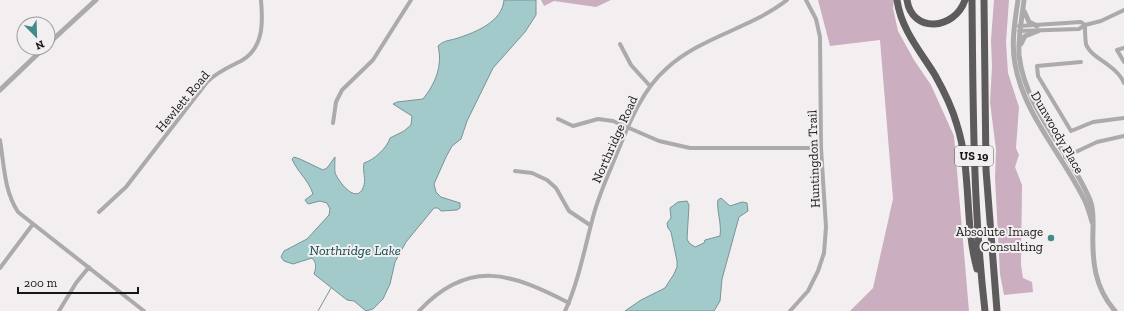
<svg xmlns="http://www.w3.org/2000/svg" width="1124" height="311" viewBox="0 0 1124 311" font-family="'Zilla Slab',serif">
	<rect width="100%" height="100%" fill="#f3eff1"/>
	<path fill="#cbaec0" d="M541 0H611L596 7 554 1 544 6Z
		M818 0H894L893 8 898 31 914 60 931 85 954 136 969 311H850L873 288 893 199 880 40 830 46Z
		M994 0H1009L1006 42 1008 73 1019 107 1016 148 1019 155 1015 167 1022 185 1021 265 1023 278 1032 282 1033 292 1004 295 1000 274 995 178 996 150 990 102 992 67 991 40Z"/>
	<path fill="#a2cacb" stroke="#789495" d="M504 0H536V15L525 32 493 68 467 121 461 139 452 146 446 157 434 184 436 192 441 197 460 203V208L457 210 441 211 438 208H434L406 242 395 262 390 284 383 299 373 309 366 311 354 301 347 300 314 274C316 268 317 263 312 258L293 264 284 261 281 257 284 251 307 239 329 215 330 209 327 203 320 201 308 204 305 200 313 194C308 179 298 173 292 159L294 157 300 159 323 170 327 168 335 157C335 162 334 172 336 175 340 183 356 204 363 188 367 179 362 172 364 163 374 160 387 148 390 138L404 131 411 125 412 116 393 104 397 102 423 99C435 84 443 66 438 46 444 40 449 41 458 38 476 32 502 22 504 0Z
		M721 198 730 206 742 202 747 203 748 211 739 217 722 279 720 301 714 311H625L641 300 665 288 674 274 677 267V261L671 232 668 228 667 223 671 218 670 208 678 202 687 201 689 205 687 239 689 243 695 247 704 243 705 240 720 236C722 224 716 208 718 200Z"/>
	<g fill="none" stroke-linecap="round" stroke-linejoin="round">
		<path stroke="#789495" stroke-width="1" d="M318 311 331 288"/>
		<path stroke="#acaaab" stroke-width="4" d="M1085 25C1085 31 1085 38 1086 44 1090 58 1116 64 1124 83
			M1019 26 1081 22 1085 25
			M1019 31 1079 29 1085 25 1101 21 1124 10
			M620 44 631 65 650 86
			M1124 48 1117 50 1124 62
			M1081 62 1037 66 1038 76 1071 131 1093 122 1124 118
			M558 119 573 126 598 119 613 121 659 141 690 148H821
			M333 123 336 102 342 90 373 60 411 0
			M0 140C4 164 4 191 18 212L144 311
			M1065 157 1097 142 1124 136
			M515 171 532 173 547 180 556 188 569 211 590 225
			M99 212 126 187 207 82C217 72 229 67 241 61 264 48 263 22 261 0
			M0 268 33 224
			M59 311 76 283 89 267
			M419 311C469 258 511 273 569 303
			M565 311C578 283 584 251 592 221 597 199 607 178 615 158 628 127 640 92 666 69 700 37 750 29 787 0
			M790 311 808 291 818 271 824 253 826 227 821 148 820 37 816 19 806 0"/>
		<path stroke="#acaaab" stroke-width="5" d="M1018 0C1015 21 1011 43 1015 64 1024 115 1062 154 1084 199 1088 207 1090 215 1092 222
			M1024 0C1022 18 1018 37 1019 55 1025 110 1070 151 1090 200 1094 210 1093 219 1093 230 1092 260 1094 287 1115 311
			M1024 11 1029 22 1037 26
			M48 44 96 0
			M1021 44 1025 36 1038 31
			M0 90 44 48"/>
		<path stroke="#5e5b5d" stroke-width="7" d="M897 0C901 29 920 51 935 75 944 91 952 107 957 125 972 172 964 222 977 269
			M907 0C912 34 955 30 965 0
			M972 0C973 104 973 208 985 311
			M984 0 986 170 997 311"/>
	</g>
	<circle fill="#428a8c" stroke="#f3eff1" stroke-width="1.5" cx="1051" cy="238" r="4"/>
	<g text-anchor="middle" stroke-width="4" stroke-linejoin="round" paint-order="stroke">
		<rect fill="#f3eff1" stroke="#595758" stroke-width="1" x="955" y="146" width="38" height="20" rx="3"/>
		<g font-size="12" font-weight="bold" fill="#171617">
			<text x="974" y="160">US 19</text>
		</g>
		<g font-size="13" fill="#171617" stroke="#f3eff1">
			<text transform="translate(182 101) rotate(-50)" y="5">Hewlett Road</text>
			<text transform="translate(1058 132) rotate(60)" y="5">Dunwoody Place</text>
			<text transform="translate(614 139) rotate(-66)" y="5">Northridge Road</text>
			<text transform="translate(813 159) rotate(-92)" y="5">Huntingdon Trail</text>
		</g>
		<g font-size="13" fill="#171617" stroke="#f3eff1" text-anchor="end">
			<text x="1043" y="236">Absolute Image<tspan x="1043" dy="15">Consulting</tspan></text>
		</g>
		<g font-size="14" font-style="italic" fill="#0f4b4c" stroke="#f3eff1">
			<text x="355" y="255">Northridge Lake</text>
		</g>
	</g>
	<g transform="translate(36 36) rotate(157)"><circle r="19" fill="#f3eff1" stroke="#9b989a"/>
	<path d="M0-3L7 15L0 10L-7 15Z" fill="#428a8c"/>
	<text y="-6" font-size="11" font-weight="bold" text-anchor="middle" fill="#171617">N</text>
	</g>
	<path d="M18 287v6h120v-6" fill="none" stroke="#171617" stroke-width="2"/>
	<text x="24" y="287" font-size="12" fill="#171617" stroke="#f3eff1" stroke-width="3" paint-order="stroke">200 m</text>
</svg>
